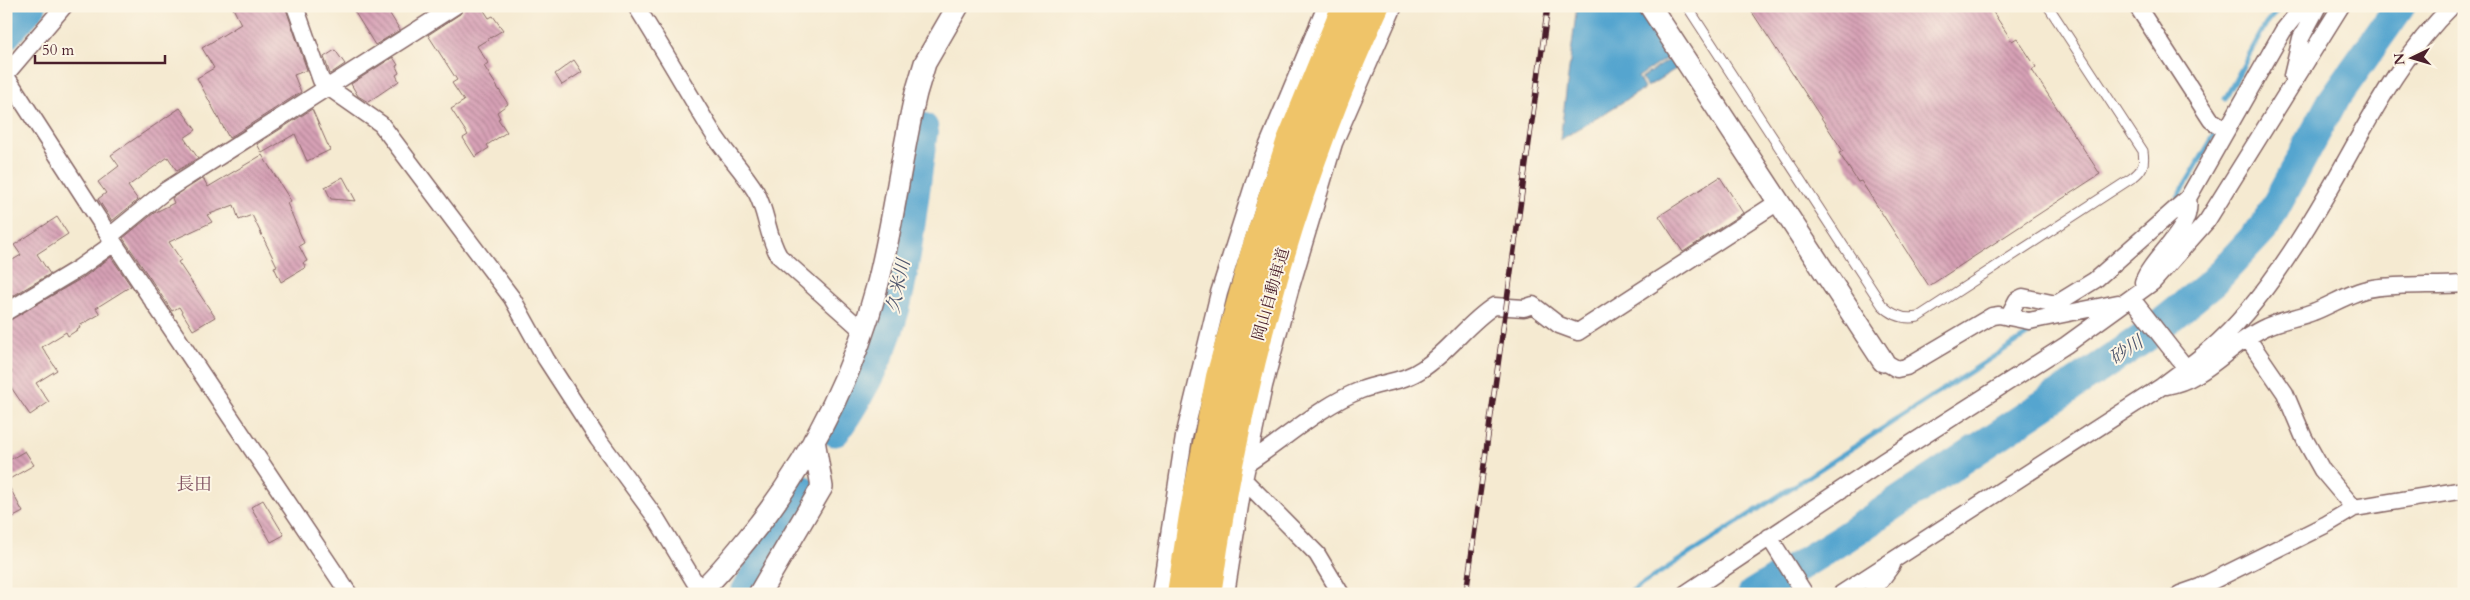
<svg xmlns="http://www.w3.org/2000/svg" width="2470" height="600" viewBox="0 0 2470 600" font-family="Cardo,'Noto Serif JP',serif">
	<defs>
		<pattern id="building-back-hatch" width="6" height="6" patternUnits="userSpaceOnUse" patternTransform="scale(1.25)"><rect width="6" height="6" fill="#d7a1b6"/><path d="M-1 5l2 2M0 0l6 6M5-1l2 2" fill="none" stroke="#b08394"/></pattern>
	</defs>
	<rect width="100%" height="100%" fill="#fcf5e5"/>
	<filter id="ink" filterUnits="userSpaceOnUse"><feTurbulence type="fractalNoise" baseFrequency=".02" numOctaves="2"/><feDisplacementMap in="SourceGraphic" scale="10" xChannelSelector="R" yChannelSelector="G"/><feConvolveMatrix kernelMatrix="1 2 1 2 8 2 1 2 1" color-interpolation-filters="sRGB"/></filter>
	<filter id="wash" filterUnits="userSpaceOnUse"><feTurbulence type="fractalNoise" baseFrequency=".0096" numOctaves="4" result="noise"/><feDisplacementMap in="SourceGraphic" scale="20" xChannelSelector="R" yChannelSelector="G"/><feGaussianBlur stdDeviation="1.12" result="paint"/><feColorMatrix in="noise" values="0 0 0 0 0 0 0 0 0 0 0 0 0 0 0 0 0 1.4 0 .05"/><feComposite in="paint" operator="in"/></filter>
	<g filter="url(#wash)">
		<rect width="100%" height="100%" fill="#f5ead1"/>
		<path fill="#55a5cf" stroke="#50627d" d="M1577 6H1637L1670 56 1638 77 1644 89 1560 140Z
			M1671 58 1677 68 1647 87 1641 78Z"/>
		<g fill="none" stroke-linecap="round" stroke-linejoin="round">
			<path stroke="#55a5cf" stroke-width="5" d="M2225 99 2266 24 2281 6
				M2178 197 2219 127
				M1627 594 2041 326"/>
			<path stroke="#55a5cf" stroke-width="31" d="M6 34 31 6
				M835 431C864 390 889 340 899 290 910 237 915 182 923 128
				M745 594 802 490
				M1753 594 1841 540 2147 336 2214 281 2265 226 2332 102 2400 6"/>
		</g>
		<g id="blocks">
			<path fill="url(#building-back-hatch)" d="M232 6H285L307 70 294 75 301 92 229 138 197 78 214 68 202 48 241 24Z
				M351 6H385L400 30 375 45Z
				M465 6H481L489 18 493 16 503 30 477 46 488 63 484 66 508 104 497 112 500 118 498 119 507 132 487 145 489 148 475 157 463 138 468 135 451 109 464 101 452 83 457 80 428 35 460 14Z
				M1748 6H1989L2012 41 2017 38 2036 67 2032 70 2100 174 1929 286 1861 181 1858 182 1839 153 1843 151Z
				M335 50 345 64 330 74 324 57Z
				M393 57 398 65 396 66 399 73 396 75 399 81 368 102 358 96 351 84Z
				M574 60 582 72 562 85 555 74Z
				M180 108 196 130 184 138 198 158 177 171 168 157 128 186 138 200 112 221 98 199 106 193 98 182 119 166 111 155Z
				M312 109 330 150 307 161 295 134 262 153 257 144Z
				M262 155 291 201 287 203 304 243 299 246 307 261 303 263 306 267 281 282 274 267 277 266 252 215 239 220 234 205 207 215 212 222 169 242 181 260 178 262 215 317 193 330 179 307 172 311 123 238 154 213 174 203 172 198 203 178 208 187Z
				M343 177 356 201 331 199 325 187Z
				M1720 177 1743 213 1683 252 1659 216Z
				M57 217 68 234 37 254 50 274 6 300V264L21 255 14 245Z
				M111 257 131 286 96 308 100 314 79 326 80 328 68 336 66 332 42 347 57 370 36 383 49 402 30 415 6 380V376L12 372 6 363V322L84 277Z
				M25 451 34 465 6 481 23 512 6 521V462Z
				M263 500 284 535 271 542 251 507Z"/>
		</g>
	</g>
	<g filter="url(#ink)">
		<use href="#blocks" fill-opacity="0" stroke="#866665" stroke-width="1"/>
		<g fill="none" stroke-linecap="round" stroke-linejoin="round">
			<g stroke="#866665" stroke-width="11">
				<path id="service" d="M1687 6 1882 305C1892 315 1904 320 1918 317L2132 178C2143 170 2145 164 2143 151L2048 6"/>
			</g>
			<g stroke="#866665" stroke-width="19">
				<path id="minor" d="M295 6 321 80 328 87 381 124 512 298 546 359 598 439 656 518 702 594
					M636 6C662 47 686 89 711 130 724 152 743 170 756 192 767 212 767 236 779 256L863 331
					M2137 6 2211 120 2226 130
					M6 74 64 6
					M6 76 114 243 349 594
					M2292 76 2301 38 2318 6
					M110 236 165 191 455 6
					M2143 282C2153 255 2194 230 2188 198
					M2132 299 2186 368
					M6 312 79 268 114 243
					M2008 317 2017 300 2023 297 2056 304 2095 280 2188 198 2283 31 2303 6
					M2248 339 2285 393 2304 438 2322 470 2354 508
					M1883 361 1897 369 1906 367 1992 316 1999 315 2029 321 2118 303
					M2166 386C2206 380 2230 343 2266 327 2280 320 2298 318 2313 312 2332 305 2352 291 2373 288 2402 284 2434 286 2464 284
					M1248 463C1285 439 1320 406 1361 390 1381 382 1404 382 1422 369 1449 352 1467 323 1494 306L1524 308 1533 305 1559 325 1578 332 1778 202
					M1244 480 1317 554 1341 594
					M1769 537 1805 594
					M1160 594 1184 437 1219 293 1260 164 1326 6
					M1226 594 1244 480 1264 386 1290 290 1334 143 1394 6
					M1685 594 1884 461 2066 345 2153 282 2207 221 2341 6
					M1841 594 2161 387C2177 374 2194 363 2209 350 2255 312 2298 244 2328 192 2365 128 2398 58 2452 6
					M1871 594 1892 565
					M2180 594 2200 587 2327 524 2354 508 2464 490"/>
			</g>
			<g stroke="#866665" stroke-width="24">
				<path id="tertiary" d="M1650 6 1883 361
					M697 594C716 579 745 542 760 523 815 451 855 370 878 283 894 220 901 156 916 93L925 63 958 6
					M759 594 822 487 814 440"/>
			</g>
			<g stroke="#866665" stroke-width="30">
				<path id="motorway" d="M1181 594 1193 516 1220 377 1254 255 1290 143 1346 6
					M1207 594C1236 391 1288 192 1375 6"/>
			</g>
			<use href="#service" stroke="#fff" stroke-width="9"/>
			<use href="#minor" stroke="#fff" stroke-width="16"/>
			<use href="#tertiary" stroke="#fff" stroke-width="21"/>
			<use href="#motorway" stroke="#efc469" stroke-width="28"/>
			<g stroke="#4a1f2b" stroke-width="5.5">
				<path id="rail" d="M1466 594 1548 6"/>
			</g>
			<use href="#rail" stroke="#fcf5e5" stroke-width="4" stroke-dasharray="11" stroke-linecap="butt"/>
		</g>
	</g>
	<g text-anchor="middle" stroke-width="4" stroke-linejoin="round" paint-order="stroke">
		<g font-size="16" fill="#4a1f2b" stroke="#fcf5e5">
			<text transform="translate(1270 294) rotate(-74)" y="6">岡山自動車道</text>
		</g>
		<g font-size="18" font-style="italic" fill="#4e556d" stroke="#fcf5e5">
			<text transform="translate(898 286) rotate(-78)" y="6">久米川</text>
			<text transform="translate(2126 350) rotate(-33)" y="6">砂川</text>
		</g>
		<g font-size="18" fill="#7b4c5c" stroke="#fcf5e5">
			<text x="194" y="490">長田</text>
		</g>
	</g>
	<rect width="2470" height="600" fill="none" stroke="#fcf5e5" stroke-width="25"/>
	<g transform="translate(2412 58) rotate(265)" stroke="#fcf5e5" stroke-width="4" paint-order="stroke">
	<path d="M0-4L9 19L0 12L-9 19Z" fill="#4a1f2b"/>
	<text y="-8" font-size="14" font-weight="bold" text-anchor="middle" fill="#4a1f2b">N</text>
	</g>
	<path d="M35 55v8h130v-8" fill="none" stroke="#4a1f2b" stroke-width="2.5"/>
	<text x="42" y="55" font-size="15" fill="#4a1f2b" stroke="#fcf5e5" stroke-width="4" paint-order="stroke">50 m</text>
</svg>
